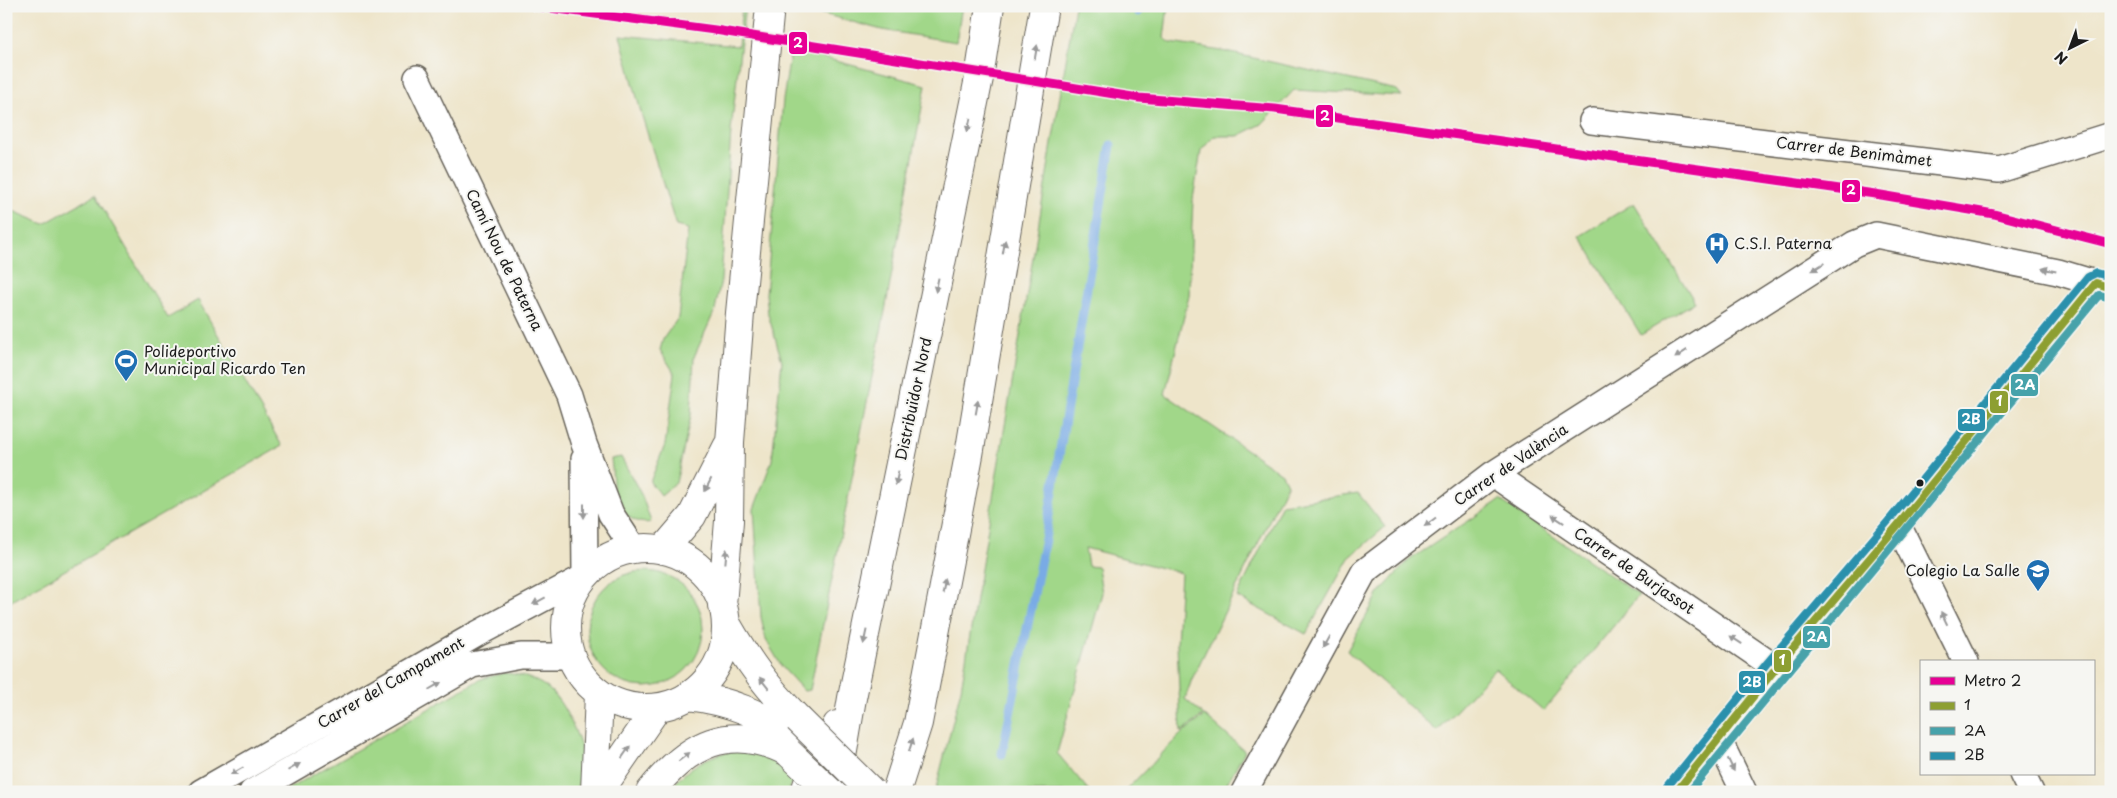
<svg xmlns="http://www.w3.org/2000/svg" width="2117" height="798" viewBox="0 0 2117 798" font-family="'Playpen Sans',sans-serif">
	<rect width="100%" height="100%" fill="#f6f6f2"/>
	<filter id="ink" filterUnits="userSpaceOnUse"><feTurbulence type="fractalNoise" baseFrequency=".02" numOctaves="2"/><feDisplacementMap in="SourceGraphic" scale="10" xChannelSelector="R" yChannelSelector="G"/><feConvolveMatrix kernelMatrix="1 2 1 2 8 2 1 2 1" color-interpolation-filters="sRGB"/></filter>
	<filter id="wash" filterUnits="userSpaceOnUse"><feTurbulence type="fractalNoise" baseFrequency=".0096" numOctaves="4" result="noise"/><feDisplacementMap in="SourceGraphic" scale="20" xChannelSelector="R" yChannelSelector="G"/><feGaussianBlur stdDeviation="1.12" result="paint"/><feColorMatrix in="noise" values="0 0 0 0 0 0 0 0 0 0 0 0 0 0 0 0 0 1.4 0 .05"/><feComposite in="paint" operator="in"/></filter>
	<g filter="url(#wash)">
		<rect width="100%" height="100%" fill="#eee5ca"/>
		<path fill="#a1d789" stroke="#5e7a52" d="M742 6H745L731 131 721 280 715 310 694 357 691 415 676 483 661 496 650 482 665 445 675 374 660 350 663 339 678 318 688 229 676 226 642 116 620 35 738 46Z
			M794 6H962L956 42 882 30Z
			M1075 6H1168L1164 38 1171 43 1222 51 1397 90 1402 96 1294 90 1262 124 1238 136H1214L1201 151 1193 199 1189 296 1165 394 1282 474 1287 484 1192 679 1185 699 1204 715 1181 732 1177 644 1181 573 1085 548 1088 566 1098 567 1102 593 1057 753 1090 792H935L961 689Z
			M791 49 926 85 885 311 810 690 804 691 782 667 766 640 761 617 754 509 772 460 782 361 768 314 766 294 783 100Z
			M95 195 168 318 198 300 282 446 6 604V208L44 224Z
			M1634 203 1695 302 1641 335 1580 236Z
			M621 457 642 496 651 522C637 526 619 513 615 498 612 486 613 471 611 459Z
			M1358 493 1385 527 1349 558 1306 634 1237 597 1282 504Z
			M1500 500 1639 595 1544 711 1495 669 1437 731 1347 651 1379 593 1408 561Z
			M587 629a58 58 0 1 1 116 0a58 58 0 1 1-116 0Z
			M504 673C520 674 541 680 553 693 565 706 582 741 583 759 584 770 580 783 574 792H283L481 679Z
			M1205 716 1245 751 1222 792H1124L1182 733Z
			M764 748 786 766 792 781 789 792H668C693 758 723 749 764 748Z"/>
		<g fill="none" stroke-linecap="round" stroke-linejoin="round">
			<path stroke="#79abe5" stroke-width="9" d="M1138 12V6
				M1002 754 1045 539 1111 145"/>
		</g>
	</g>
	<g filter="url(#ink)">
		<g fill="none" stroke-linecap="round" stroke-linejoin="round">
			<g stroke="#666259" stroke-width="28">
				<path id="minor" d="M417 78 569 395 584 444 611 514 634 549
					M1592 121 1999 170 2111 135
					M584 459 585 575
					M1493 474 1776 668
					M1898 525 1966 662
					M1718 738 1744 792
					M2022 774 2031 792
					M201 792 477 634 582 578
					M252 792 472 665 521 656H571
					M1244 792 1364 572 1493 474 1854 244 1876 235 2058 272 2111 288
					M1676 792 1776 668 1898 525 2096 283"/>
			</g>
			<g stroke="#666259" stroke-width="30">
				<path id="tertiary" d="M566 628a80 80 0 1 1 160 0a80 80 0 1 1-160 0Z
					M663 550 692 516 727 447
					M722 605 729 521 730 442 740 313 770 6
					M726 623C749 663 766 686 798 719
					M689 696C730 701 759 713 794 737
					M595 792 599 693
					M599 792 657 708
					M650 792C688 744 729 722 788 752"/>
			</g>
			<g stroke="#666259" stroke-width="30">
				<path id="trunk" d="M805 792 810 776 837 725
					M836 792 852 698 979 78 990 6
					M896 792 918 723 969 455 1044 6"/>
			</g>
			<use href="#minor" stroke="#fff" stroke-width="25"/>
			<use href="#tertiary" stroke="#fff" stroke-width="28"/>
			<use href="#trunk" stroke="#fff" stroke-width="28"/>
			<g stroke="#666259" stroke-width="30" stroke-linecap="butt">
				<path id="tertiary-bridge" d="M798 719 872 792
					M788 752 830 792"/>
			</g>
			<use href="#tertiary-bridge" stroke="#fff" stroke-width="28"/>
			<g stroke="#f6f6f2" stroke-width="11">
				<path id="bus-1" d="M1676 792 1776 668 1898 525 2096 283 2111 288"/>
			</g>
			<g stroke="#f6f6f2" stroke-width="11">
				<path id="bus-2" d="M1689 792 2099 295 2108 297"/>
			</g>
			<g stroke="#f6f6f2" stroke-width="11">
				<path id="bus-3" d="M1668 786 1768 662 1890 519 2088 277 2096 273 2111 277"/>
			</g>
			<use href="#bus-1" stroke="#8d9f32" stroke-width="8"/>
			<use href="#bus-2" stroke="#46a2aa" stroke-width="8"/>
			<use href="#bus-3" stroke="#2b90ac" stroke-width="8"/>
			<g stroke="#f6f6f2" stroke-width="12">
				<path id="metro-1" d="M535 6 715 30 1139 98 1275 109 1875 194 1994 214 2111 244"/>
			</g>
			<use href="#metro-1" stroke="#e70095" stroke-width="9"/>
		</g>
		<defs><path id="oneway-solid" d="M-6-.8H1V-3.2L6.5 0L1 3.2V.8H-6Z" transform="scale(1.25)"/></defs>
		<g fill="#999">
			<use href="#oneway-solid" transform="translate(1036 52) rotate(-80)"/>
			<use href="#oneway-solid" transform="translate(969 125) rotate(102)"/>
			<use href="#oneway-solid" transform="translate(1004 247) rotate(-80)"/>
			<use href="#oneway-solid" transform="translate(1818 267) rotate(148)"/>
			<use href="#oneway-solid" transform="translate(2049 270) rotate(-168)"/>
			<use href="#oneway-solid" transform="translate(937 285) rotate(102)"/>
			<use href="#oneway-solid" transform="translate(1681 354) rotate(147)"/>
			<use href="#oneway-solid" transform="translate(977 407) rotate(-80)"/>
			<use href="#oneway-solid" transform="translate(897 478) rotate(102)"/>
			<use href="#oneway-solid" transform="translate(708 485) rotate(117)"/>
			<use href="#oneway-solid" transform="translate(584 511) rotate(90)"/>
			<use href="#oneway-solid" transform="translate(1558 519) rotate(-146)"/>
			<use href="#oneway-solid" transform="translate(1430 522) rotate(143)"/>
			<use href="#oneway-solid" transform="translate(726 556) rotate(-85)"/>
			<use href="#oneway-solid" transform="translate(944 586) rotate(-79)"/>
			<use href="#oneway-solid" transform="translate(539 601) rotate(152)"/>
			<use href="#oneway-solid" transform="translate(1944 618) rotate(-116)"/>
			<use href="#oneway-solid" transform="translate(865 637) rotate(102)"/>
			<use href="#oneway-solid" transform="translate(1736 640) rotate(-146)"/>
			<use href="#oneway-solid" transform="translate(1326 642) rotate(119)"/>
			<use href="#oneway-solid" transform="translate(764 683) rotate(-128)"/>
			<use href="#oneway-solid" transform="translate(435 686) rotate(-30)"/>
			<use href="#oneway-solid" transform="translate(911 745) rotate(-72)"/>
			<use href="#oneway-solid" transform="translate(626 752) rotate(-55)"/>
			<use href="#oneway-solid" transform="translate(684 757) rotate(-37)"/>
			<use href="#oneway-solid" transform="translate(1731 765) rotate(64)"/>
			<use href="#oneway-solid" transform="translate(294 767) rotate(-30)"/>
			<use href="#oneway-solid" transform="translate(237 771) rotate(150)"/>
		</g>
	</g>
	<defs>
		<g id="hospital-pin" transform="scale(1.25)"><path d="M0 17L-7.5 6A9.5 9.5 0 1 1 7.5 6Z" fill="#1f6fb2" stroke="#f6f6f2"/><path d="M-5-5h3v3.5h4V-5h3V5h-3V1.5h-4V5h-3Z" fill="#fff"/></g>
		<g id="stadium-pin" transform="scale(1.25)"><path d="M0 17L-7.5 6A9.5 9.5 0 1 1 7.5 6Z" fill="#1f6fb2" stroke="#f6f6f2"/><path d="M0-5a6.5 5 0 1 0 0 10a6.5 5 0 1 0 0-10ZM-3.5-1.8h7v3.6h-7Z" fill="#fff"/></g>
		<g id="school-pin" transform="scale(1.25)"><path d="M0 17L-7.5 6A9.5 9.5 0 1 1 7.5 6Z" fill="#1f6fb2" stroke="#f6f6f2"/><path d="M0-5L7-2L0 1L-7-2ZM-4 1L0 2.5L4 1V4Q0 6-4 4Z" fill="#fff"/></g>
	</defs>
	<g fill-rule="evenodd">
		<use href="#hospital-pin" x="1717" y="244"/>
		<use href="#stadium-pin" x="126" y="361"/>
		<use href="#school-pin" x="2038" y="571"/>
	</g>
	<circle fill="#1c1c1c" stroke="#f6f6f2" stroke-width="2" cx="1920" cy="483" r="4.5"/>
	<g text-anchor="middle" stroke-width="4" stroke-linejoin="round" paint-order="stroke">
		<g font-size="15" fill="#1c1c1c" stroke="#f6f6f2">
			<text transform="translate(1854 152) rotate(7)" y="5">Carrer de Benimàmet</text>
			<text transform="translate(504 260) rotate(64)" y="5">Camí Nou de Paterna</text>
			<text transform="translate(914 399) rotate(-78)" y="5">Distribuïdor Nord</text>
			<text transform="translate(1511 465) rotate(-34)" y="5">Carrer de València</text>
			<text transform="translate(1634 571) rotate(34)" y="5">Carrer de Burjassot</text>
			<text transform="translate(391 683) rotate(-30)" y="5">Carrer del Campament</text>
		</g>
		<g font-size="15" fill="#1c1c1c" stroke="#f6f6f2" text-anchor="start">
			<text x="1734" y="249">C.S.I. Paterna</text>
			<text x="144" y="357">Polideportivo<tspan x="144" dy="17">Municipal Ricardo Ten</tspan></text>
			<text x="2020" y="576" text-anchor="end">Colegio La Salle</text>
		</g>
	</g>
	<g stroke="#f6f6f2" stroke-width="2">
		<rect x="788" y="31" width="20" height="24" rx="5" fill="#e70095"/>
		<rect x="1315" y="104" width="19" height="24" rx="5" fill="#e70095"/>
		<rect x="1841" y="179" width="20" height="24" rx="5" fill="#e70095"/>
		<rect x="2010" y="373" width="29" height="24" rx="5" fill="#46a2aa"/>
		<rect x="1989" y="390" width="20" height="24" rx="5" fill="#8d9f32"/>
		<rect x="1957" y="408" width="29" height="24" rx="5" fill="#2b90ac"/>
		<rect x="1802" y="625" width="29" height="24" rx="5" fill="#46a2aa"/>
		<rect x="1773" y="649" width="19" height="24" rx="5" fill="#8d9f32"/>
		<rect x="1738" y="670" width="28" height="24" rx="5" fill="#2b90ac"/>
	</g>
	<g font-size="14" text-anchor="middle" font-weight="bold" fill="#fff">
		<text x="798" y="48">2</text>
		<text x="1325" y="121">2</text>
		<text x="1851" y="195">2</text>
		<text x="2025" y="390">2A</text>
		<text x="1999" y="406">1</text>
		<text x="1971" y="424">2B</text>
		<text x="1817" y="642">2A</text>
		<text x="1782" y="665">1</text>
		<text x="1752" y="687">2B</text>
	</g>
	<rect width="2117" height="798" fill="none" stroke="#f6f6f2" stroke-width="25"/>
	<rect x="1920" y="660" width="175" height="115" fill="#f6f6f2" stroke="#9f9f9c"/>
	<rect x="1930" y="677" width="25" height="8" fill="#e70095" stroke="#9f9f9c"/>
	<text x="1964" y="686" font-size="15" fill="#1c1c1c">Metro 2</text>
	<rect x="1930" y="702" width="25" height="8" fill="#8d9f32" stroke="#9f9f9c"/>
	<text x="1964" y="710" font-size="15" fill="#1c1c1c">1</text>
	<rect x="1930" y="727" width="25" height="8" fill="#46a2aa" stroke="#9f9f9c"/>
	<text x="1964" y="736" font-size="15" fill="#1c1c1c">2A</text>
	<rect x="1930" y="752" width="25" height="8" fill="#2b90ac" stroke="#9f9f9c"/>
	<text x="1964" y="760" font-size="15" fill="#1c1c1c">2B</text>
	<g transform="translate(2070 48) rotate(222)" stroke="#f6f6f2" stroke-width="4" paint-order="stroke">
	<path d="M0-4L9 19L0 12L-9 19Z" fill="#1c1c1c"/>
	<text y="-8" font-size="14" font-weight="bold" text-anchor="middle" fill="#1c1c1c">N</text>
	</g>
</svg>
